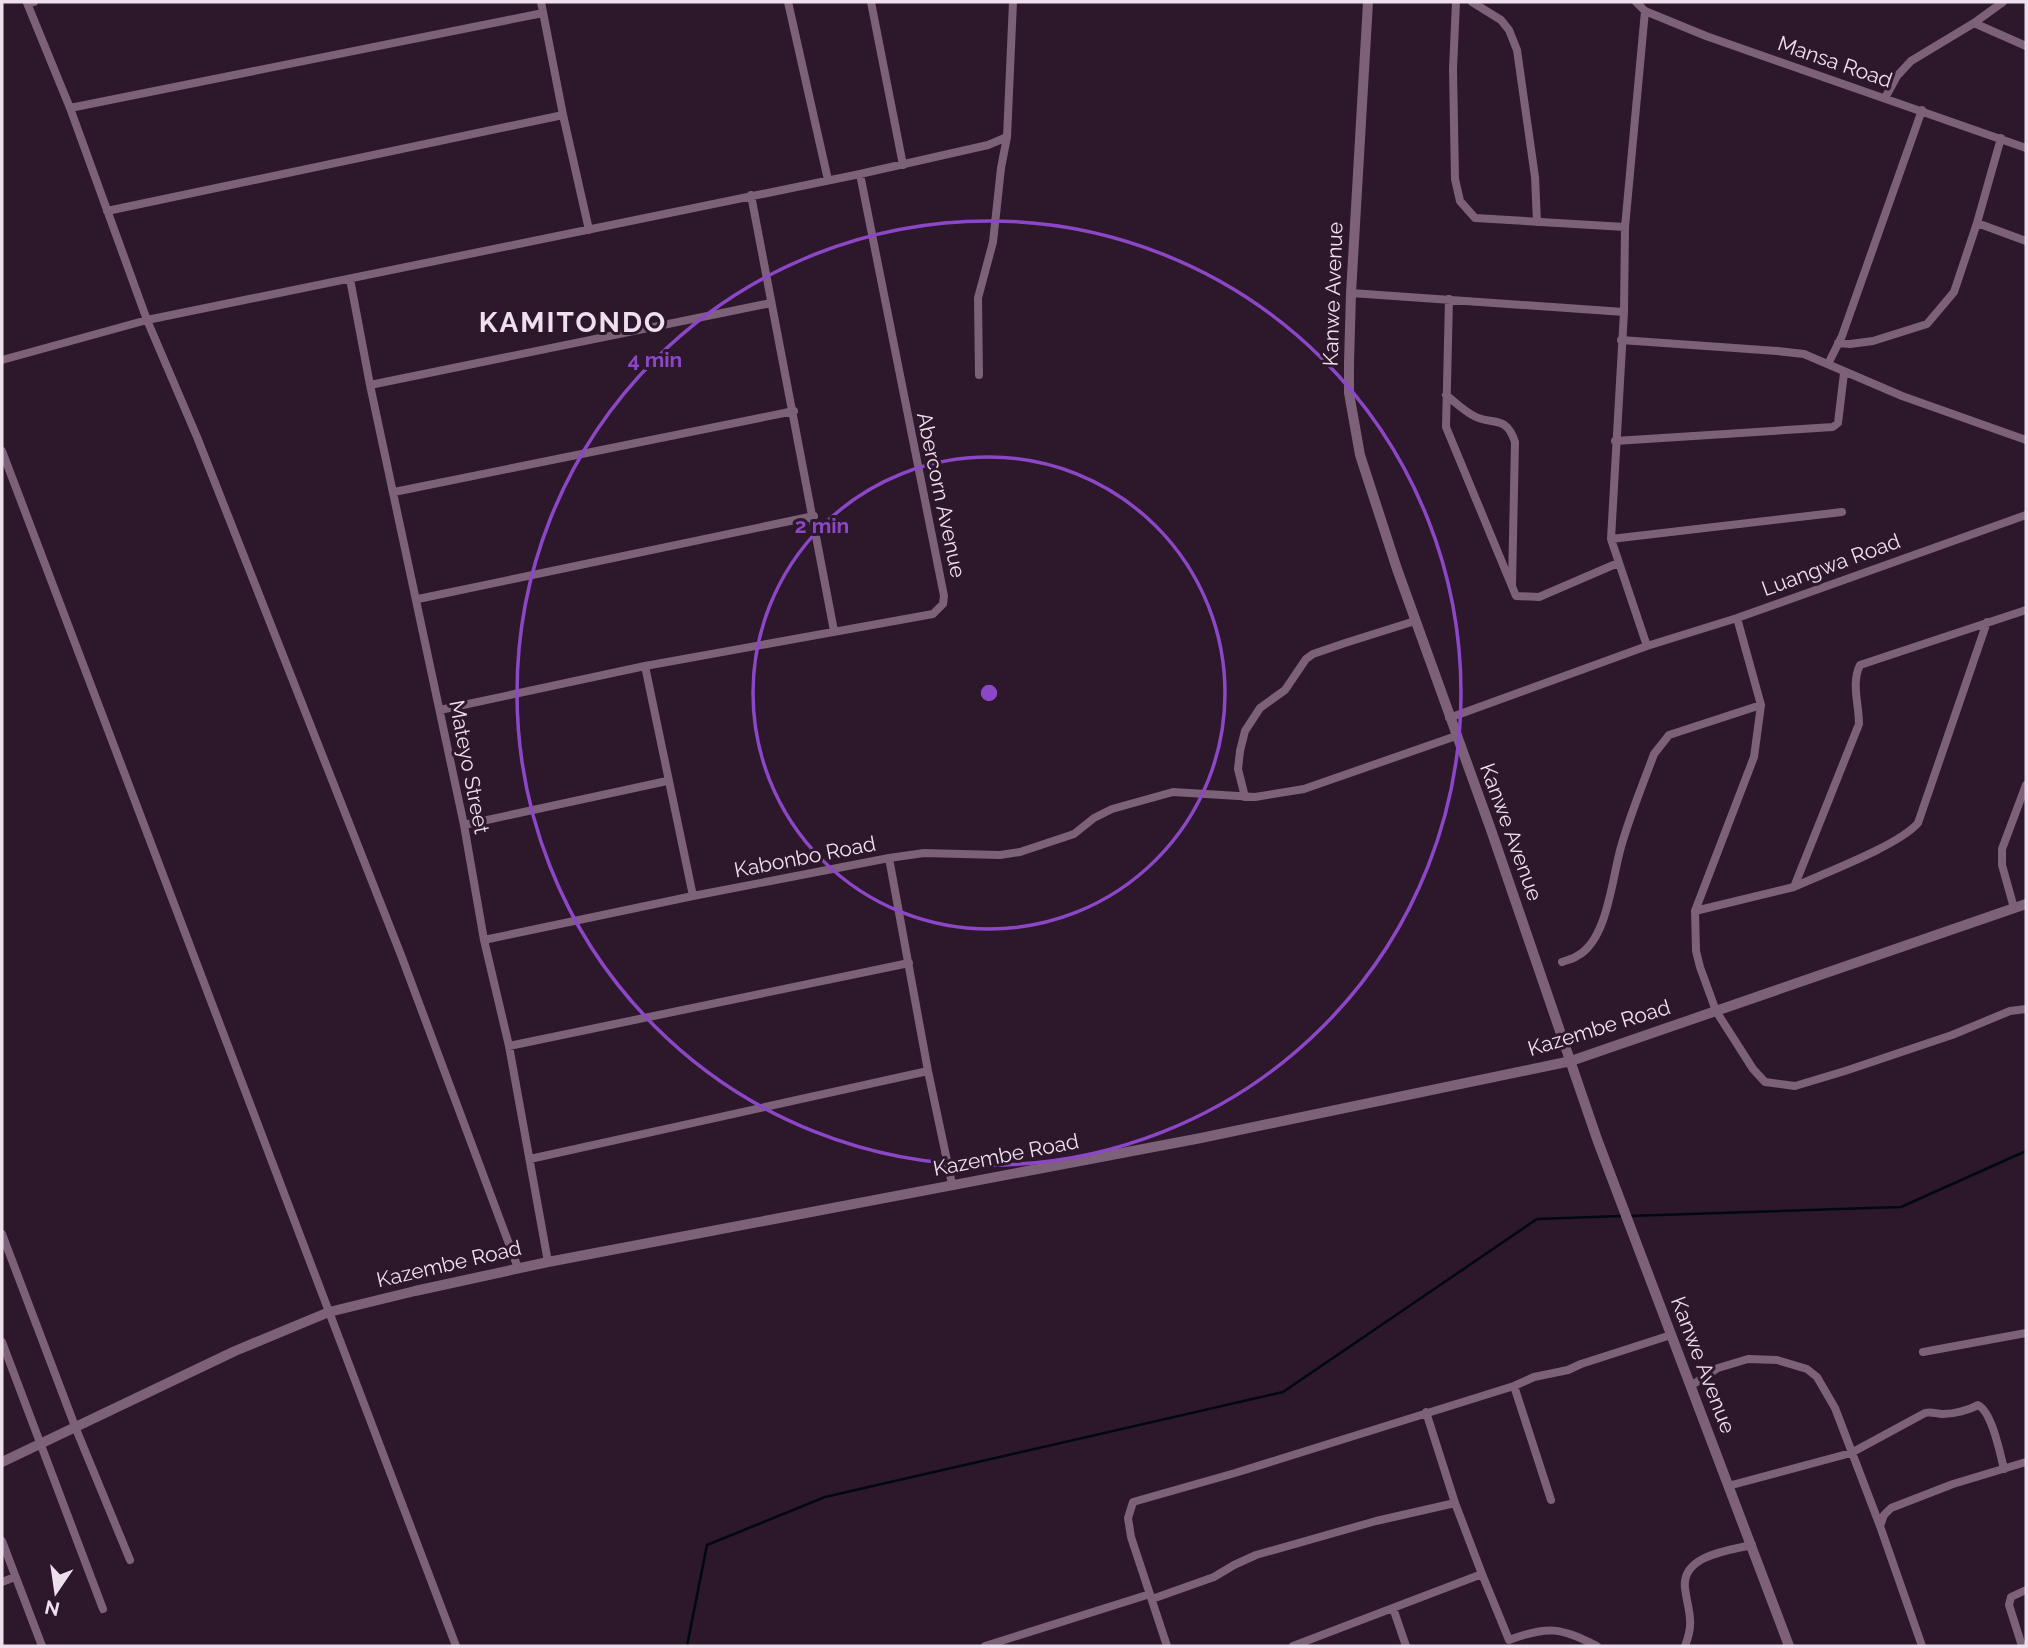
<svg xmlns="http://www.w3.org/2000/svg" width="2028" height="1648" viewBox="0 0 2028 1648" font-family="Raleway,sans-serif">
	<rect width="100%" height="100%" fill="#2d172b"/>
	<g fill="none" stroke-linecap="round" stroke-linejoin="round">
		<path stroke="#01090e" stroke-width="2.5" d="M1629 1216 1901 1207 2026 1151
			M687 1646 707 1545 825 1497 1283 1392 1537 1219 1622 1216"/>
		<path stroke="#7c6179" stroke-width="8" d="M34 2 27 3 70 108 147 320 197 437 401 955 518 1268
			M541 2 563 115 589 230
			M788 2 828 180
			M871 2 903 165
			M1456 2 1453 69 1455 179 1460 201 1475 218 1625 227
			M1472 2 1501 20 1509 30 1517 50 1535 177 1537 222
			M1636 2 1645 11 1706 36 2026 148
			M1974 23 2026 46
			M1885 98 1897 76 1911 61 1974 23 2003 2
			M70 108 543 13
			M2001 138 1977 223 2026 241
			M751 195 834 631
			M107 211 563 115
			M350 279 370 385 464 825 484 940 509 1046 548 1262
			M1351 293 1624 312
			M1449 299 1446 427 1516 596 1539 597 1618 563
			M1621 340 1777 351 1804 354 1902 396 2026 440
			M1838 343 1850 344 1873 341 1927 324 1954 292 1977 223
			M2 360 147 320 860 174 988 145 1007 137 1013 2
			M1828 364 1842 336 1922 110
			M979 375 978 298 993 242 1001 168 1007 137
			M370 385 771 303
			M1446 395C1455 402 1464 411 1474 416 1493 426 1506 414 1515 442L1512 585
			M1615 441 1833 427 1838 423 1844 373
			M2 451 456 1646
			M394 492 794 411
			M1611 539 1842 512
			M418 599 814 516
			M2026 610 1860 665C1851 683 1859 704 1859 724L1794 887 1695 911 1696 951 1700 967 1716 1011 1753 1069 1765 1082 1795 1086 1845 1071 1952 1035 2010 1011 2026 1009
			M1647 646 1737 618 2026 515
			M645 666 933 614 943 604 944 596 860 174
			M440 710 645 666 693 896
			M1449 718 1647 646 1611 539 1624 312 1625 227 1645 11
			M1245 797 1238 769 1240 751 1245 731 1260 708 1285 690 1306 659 1313 654 1345 643 1415 621
			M464 825 667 781
			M889 858 924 853 1000 855 1020 852 1074 834 1094 818 1112 809 1173 792 1255 797 1304 789 1456 736
			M1794 887C1824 873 1898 846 1918 823L1987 622
			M2014 908 2002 865V849L2026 785
			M1695 911 1754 757 1761 705 1737 618
			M484 940 693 896 889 858 928 1071 952 1184
			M1562 962C1567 960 1573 959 1577 956 1608 940 1612 877 1621 847 1630 815 1643 784 1654 754L1669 735 1761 705
			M509 1046 909 963
			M530 1159 928 1071
			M2 1234 76 1429 130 1560
			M2 1342 103 1609
			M1923 1352 2026 1333
			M1692 1385 1718 1368 1748 1359 1777 1360 1807 1369 1817 1377 1835 1408 1880 1526
			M1514 1386 1551 1500
			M1426 1412 1455 1503 1482 1574
			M1728 1486 1851 1453 1925 1413C1932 1411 1936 1414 1943 1414 1954 1414 1969 1410 1978 1405 1992 1412 2000 1453 2004 1469
			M2 1541 42 1646
			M2 1582 15 1577
			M1152 1599 1214 1577 1234 1565 1256 1555 1376 1521 1455 1503
			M1393 1608 1406 1646
			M985 1646 1150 1594
			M1167 1646 1131 1537 1128 1518 1133 1502 1235 1473 1514 1386 1534 1377 1568 1370 1581 1364 1671 1335
			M1293 1646 1482 1574 1509 1640C1549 1625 1560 1628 1597 1646
			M1685 1646C1695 1621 1688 1612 1685 1588 1681 1555 1731 1550 1752 1545
			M1922 1646 1880 1526 1884 1515 1891 1508 1953 1484 2026 1462
			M2022 1646 2009 1605 2011 1597 2026 1590"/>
		<path stroke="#7c6179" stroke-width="10" d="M1368 2 1351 293 1349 363V393L1360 455 1397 569 1490 827 1597 1139 1789 1646
			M2 1462 235 1351 329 1312 415 1291 548 1262 1201 1138 1571 1061 2026 904"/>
	</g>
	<g fill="none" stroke="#8c47c6" stroke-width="3.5">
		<circle cx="989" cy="693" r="236"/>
		<circle cx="989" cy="693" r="472"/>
	</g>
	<g text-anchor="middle" stroke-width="6" stroke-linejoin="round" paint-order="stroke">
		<g font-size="21" fill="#efe0ed" stroke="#2d172b">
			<text transform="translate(1835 62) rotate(19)" y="7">Mansa Road</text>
			<text transform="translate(1333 294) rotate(-88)" y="7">Kanwe Avenue</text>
			<text transform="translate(941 495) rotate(78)" y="7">Abercorn Avenue</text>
			<text transform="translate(1831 565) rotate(-20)" y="7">Luangwa Road</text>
			<text transform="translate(469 767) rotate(79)" y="7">Mateyo Street</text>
			<text transform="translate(1511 832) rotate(70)" y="7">Kanwe Avenue</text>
			<text transform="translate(805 857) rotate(-11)" y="7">Kabonbo Road</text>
			<text transform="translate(1599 1028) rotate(-17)" y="7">Kazembe Road</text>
			<text transform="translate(1006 1155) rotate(-11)" y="7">Kazembe Road</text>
			<text transform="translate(449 1264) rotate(-13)" y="7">Kazembe Road</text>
			<text transform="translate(1703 1365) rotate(69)" y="7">Kanwe Avenue</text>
		</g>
		<g font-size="28" font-weight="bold" letter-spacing="2" fill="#efe0ed" stroke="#2d172b">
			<text x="573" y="332">KAMITONDO</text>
		</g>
	</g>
	<circle cx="989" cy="693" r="10" fill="#8c47c6" stroke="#2d172b" stroke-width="3.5"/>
	<g font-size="21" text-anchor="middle" font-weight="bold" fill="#8c47c6" stroke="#2d172b" stroke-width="6" stroke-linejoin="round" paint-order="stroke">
		<text x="655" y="367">4 min</text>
		<text x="822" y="533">2 min</text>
	</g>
	<rect width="2028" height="1648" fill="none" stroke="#efe0ed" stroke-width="7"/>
	<g transform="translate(56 1592) rotate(193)" stroke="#2d172b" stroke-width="5" paint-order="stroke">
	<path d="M0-5L12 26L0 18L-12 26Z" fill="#efe0ed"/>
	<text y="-10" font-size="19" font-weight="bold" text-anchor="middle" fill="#efe0ed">N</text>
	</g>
</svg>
